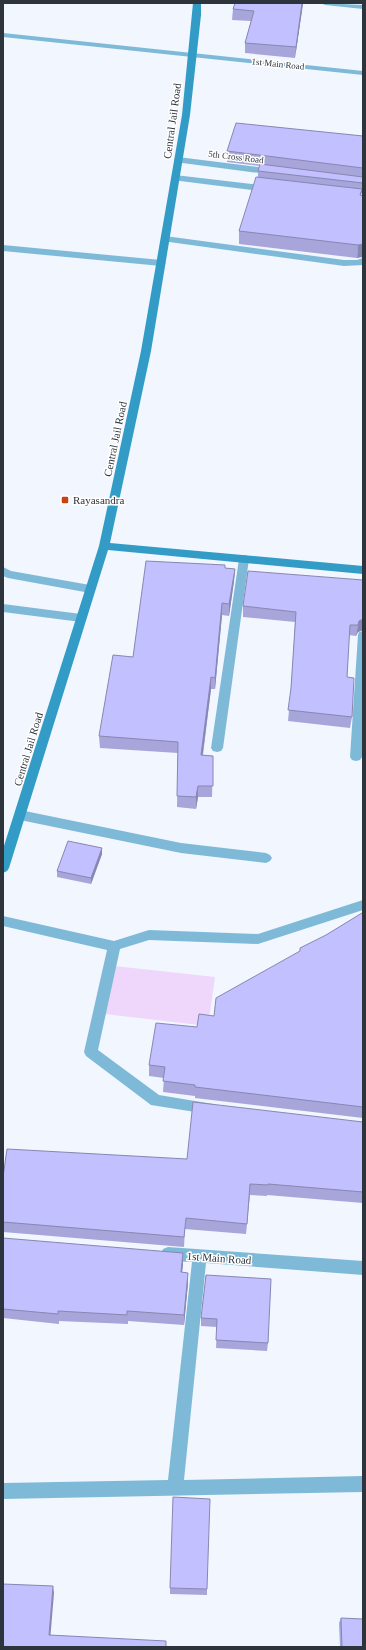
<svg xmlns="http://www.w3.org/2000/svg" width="366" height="1650" viewBox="0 0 366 1650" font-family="'Times New Roman',serif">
	<rect width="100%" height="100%" fill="#f1f6ff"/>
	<path fill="#eed7fb" d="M105 965 215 977 208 1026 96 1013Z"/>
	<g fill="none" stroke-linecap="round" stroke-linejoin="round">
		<path fill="#7ebad8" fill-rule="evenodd" d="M175 175 269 186 273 189 269 192 172 180 171 178Z
			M165 236 344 260H357L363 258V265L344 266 162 241 161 239 162 237Z
			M363 900V910L258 944 149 940 120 949 98 1050 159 1095 213 1104 215 1108 213 1112 208 1114 151 1105 86 1056 84 1052 107 950 3 926V916L114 941 149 930 258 934Z"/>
		<path fill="#7ebad8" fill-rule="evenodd" d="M321 3 363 5V9L325 5Z
			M3 33 363 71V75L3 37Z
			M178 157 274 169 278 172 274 175 175 162 174 160 175 158Z
			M3 245 161 260 166 263 161 266 3 251Z
			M244 555 248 556 249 559 223 748 221 751 217 752 213 751 211 748 239 559 240 556Z
			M3 567 11 571 90 585 94 586 95 589 94 592 90 593 8 578 3 576Z
			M3 604 81 614 85 615 86 618 85 621 81 622 3 612Z
			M363 631 362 757 360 760 356 761 352 760 350 757 358 635 359 632Z
			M20 810 181 843 266 853 270 855 272 858 270 861 266 863 181 853 20 820 16 818 14 815 16 812Z
			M168 1247 363 1261V1275L206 1263 184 1480 363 1476V1492L3 1499V1483L168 1480 192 1262 168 1261 163 1259 161 1254 163 1249Z"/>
		<path fill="#329cc7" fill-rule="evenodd" d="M193 3H201V15L190 115 151 351 110 543 363 566V574L108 550 9 868 7 871 3 873V849L99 546 141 351 182 115Z"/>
	</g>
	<path fill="#a7a5da" d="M235 3H303L295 58 245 53V43L251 21 232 20 233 9Z
		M363 136V193H362L361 195 363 196 357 258 239 244V231L258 178V171L260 166 227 162V151Z
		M225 568 235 569 234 581 229 616 222 615 215 689H211L203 755 213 756 212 797H198L196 809 177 807 178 753 100 748 99 736 133 657Z
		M363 580V630L358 632 356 636 349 635 347 677 352 717 350 728 288 721 291 690 295 622 243 617V606Z
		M102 848V854L91 884 57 877V871Z
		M363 913V1118L195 1098V1096L163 1092 164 1078 149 1076V1065L197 1027 214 1016 300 951Z
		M363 1122V1203L267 1195V1196L250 1195 246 1234 185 1229 184 1247 3 1232V1177L187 1159Z
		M3 1238 183 1264 182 1272 188 1283 184 1325 128 1321V1324L59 1321V1324L3 1318Z
		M206 1275 268 1343 267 1351 216 1348 217 1327 201 1326V1318Z
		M170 1588 207 1589V1595L170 1594Z
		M341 1618 363 1647H340L339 1623Z"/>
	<path fill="#8886b2" d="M302 3H303V4L295 58 296 47Z
		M363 244V257L357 258 358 245Z
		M235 569 234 581 229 616V604Z
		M222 603V615L215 689V678Z
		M363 619V630L358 632 356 636 359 621Z
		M211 677V689L201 767V755Z
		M198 786V797L196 809V797Z
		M102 848V854L91 884V878Z
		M183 1253V1264L181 1282V1272Z
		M188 1273V1283L184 1325V1315Z
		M53 1586 54 1593 50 1641 49 1635Z"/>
	<path fill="#c2c0fe" stroke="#8886b2" d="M235 3H302L296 47 245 43 254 11 233 9Z
		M236 123 363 136V168L227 151Z
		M260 164 363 177V183L258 171Z
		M256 177 362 189 360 195 363 196V244L358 245 239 231Z
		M146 561 225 565V568L235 569 229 604 222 603 215 678 211 677 201 755 213 756V786H198L196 797 177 796 178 742 99 736 113 655 133 657Z
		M248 571 363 580V619L359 621 358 625H350L347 677 354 678 352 717 288 710 291 688 296 612 243 606Z
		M68 841 102 848 91 878 57 871Z
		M362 913H363V1107L195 1087V1085L163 1081 165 1067 149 1065 156 1023 197 1027 199 1014 214 1016 216 998 300 951V948L326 935Z
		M193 1102 363 1122V1192L268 1184V1185L250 1184 247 1224 186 1218 184 1237 3 1222V1177L7 1149 187 1159Z
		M3 1238 183 1253 181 1272 188 1273 184 1315 127 1311V1315L58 1311V1314L3 1309Z
		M206 1275 271 1279 268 1343 216 1340 217 1319 201 1318Z
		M173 1497 210 1499 207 1589 170 1588Z
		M3 1584 53 1586 49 1635 166 1641V1647H3Z
		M341 1618 363 1619V1647H342Z"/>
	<rect fill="#c94212" stroke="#fff" stroke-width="1.5" x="61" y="496" width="8" height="8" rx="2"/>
	<g text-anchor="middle" stroke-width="3" stroke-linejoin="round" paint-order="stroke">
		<g font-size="9" fill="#2e343b" stroke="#fff">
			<text transform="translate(278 64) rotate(6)" y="3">1st Main Road</text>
			<text transform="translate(236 157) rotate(7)" y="3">5th Cross Road</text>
		</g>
		<g font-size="11" fill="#2e343b" stroke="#fff">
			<text transform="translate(172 121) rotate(-82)" y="4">Central Jail Road</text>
			<text transform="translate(115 439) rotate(-78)" y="4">Central Jail Road</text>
			<text transform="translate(28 749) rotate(-73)" y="4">Central Jail Road</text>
			<text transform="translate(219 1258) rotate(4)" y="4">1st Main Road</text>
		</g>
		<g font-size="11" fill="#2e343b" stroke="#fff" text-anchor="start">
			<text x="73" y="504">Rayasandra</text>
		</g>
	</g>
	<rect width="366" height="1650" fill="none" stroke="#2e343b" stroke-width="8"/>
</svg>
